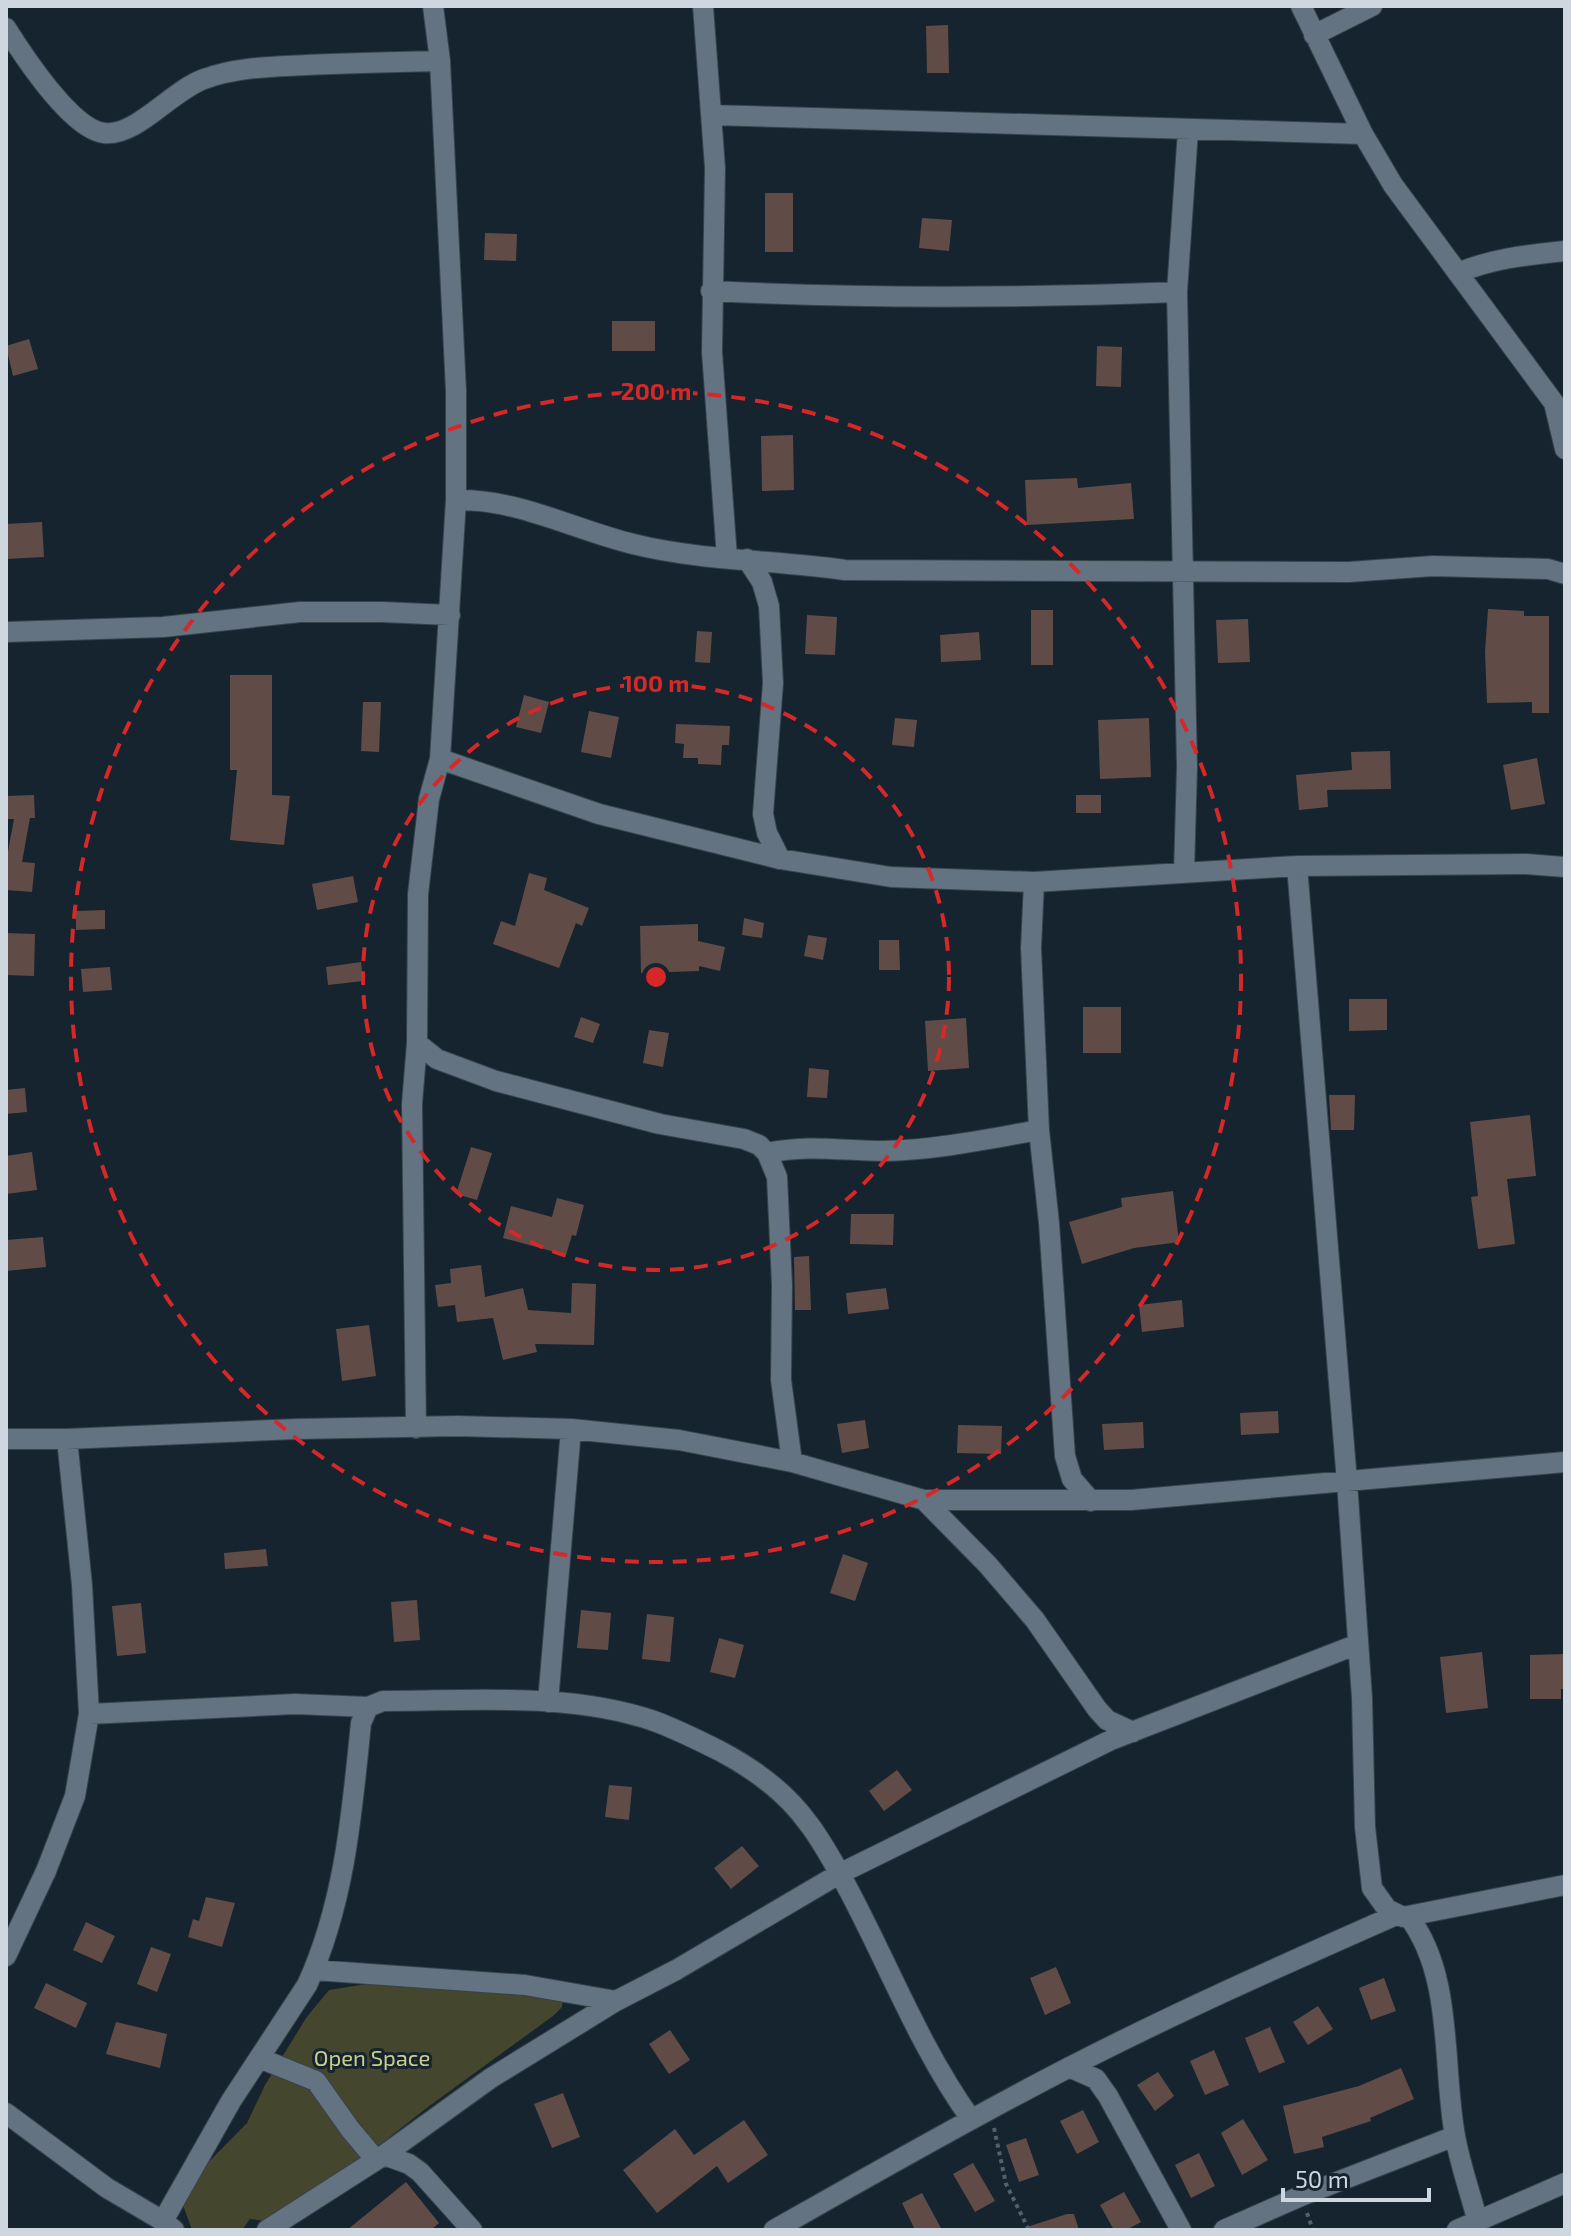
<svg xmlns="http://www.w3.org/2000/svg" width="1571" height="2236" viewBox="0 0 1571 2236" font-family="'Exo 2',sans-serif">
	<rect width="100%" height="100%" fill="#16242f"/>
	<path fill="#45462e" d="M404 1978 564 1994 562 2007 553 2016 428 2107 280 2223 250 2219 242 2230H192L184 2208V2187L247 2123 265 2085 306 2018 329 1990Z"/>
	<path fill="#604b47" d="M948 25 949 73H927L926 26Z
		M765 193H793V252H765Z
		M922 218 952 220 949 251 919 248Z
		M485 233 517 234 516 261 484 260Z
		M612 321H655V351H612Z
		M29 339 38 369 13 376 6 346Z
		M1097 346 1122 347 1121 387 1096 386Z
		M793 435 794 490 762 491 761 436Z
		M1077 478 1078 488 1131 483 1134 519 1027 525 1025 480Z
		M42 522 44 557 6 559V524Z
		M1488 609 1524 611V616H1549V713H1532V702L1487 703 1485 652Z
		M1031 610H1053V665H1031Z
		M807 615 837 617 835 655 805 654Z
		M1248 619 1250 662 1218 663 1216 620Z
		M697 631 712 632 710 663 695 662Z
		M979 632 981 660 941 662 940 635Z
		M230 675H272V795L290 796 284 845 230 840 237 770H230Z
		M524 695 549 702 541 733 516 727Z
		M363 702H381L379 752 361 751Z
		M589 711 619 717 611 758 581 752Z
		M895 718 917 720 914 747 892 745Z
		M1149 718 1151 777 1100 779 1098 720Z
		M676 724 730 726 729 745H722L721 765 698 764V758H683L684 744 675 743Z
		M1390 751 1391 789 1327 790 1328 807 1299 810 1296 775 1352 770 1351 752Z
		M1537 758 1545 804 1511 810 1503 765Z
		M34 795 35 818H30L22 862 35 863 32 892 6 890V862L14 819H6V796Z
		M1076 795H1101V813H1076Z
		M529 873 547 878 544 890 589 908 582 926 576 923 559 968 493 944 501 921 515 926Z
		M353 876 358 902 317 910 312 884Z
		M105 910V929L76 930V911Z
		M744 918 764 923 762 938 742 935Z
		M698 924V941L725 947 720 971 699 966V971L641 973 640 926Z
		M6 933 35 934 34 976 6 975Z
		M808 935 827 938 823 960 804 956Z
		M879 940H899L900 970H879Z
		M361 962 363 981 328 985 326 967Z
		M110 967 112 990 83 992 81 969Z
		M1349 999H1387V1030L1349 1031Z
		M1083 1007H1121V1053H1083Z
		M581 1017 600 1024 593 1043 574 1037Z
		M966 1018 969 1068 928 1071 925 1021Z
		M649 1030 669 1033 663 1067 643 1063Z
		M809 1068 829 1070 827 1098 807 1097Z
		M25 1088 27 1112 6 1114V1090Z
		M1329 1095H1355L1354 1130H1331Z
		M1530 1115 1536 1176 1507 1179 1515 1244 1478 1249 1471 1197 1478 1196 1470 1122Z
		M471 1147 492 1153 477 1200 456 1194Z
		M32 1152 37 1190 6 1194V1156Z
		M1173 1191 1179 1242 1134 1248 1082 1264 1069 1222 1122 1207 1121 1198Z
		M557 1198 584 1205 576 1236 572 1235 566 1255 503 1238 511 1206 552 1217Z
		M851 1214H894L893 1245 850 1244Z
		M43 1237 46 1267 6 1271V1240Z
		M809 1256 811 1310H795L794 1257Z
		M481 1265 485 1297 523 1288 528 1310 571 1313 572 1283 596 1284 594 1345 535 1344 537 1352 503 1360 493 1318 457 1322 455 1305 438 1307 435 1285 451 1283 450 1269Z
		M886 1288 889 1309 848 1314 846 1293Z
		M1182 1300 1184 1327 1142 1332 1139 1305Z
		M369 1325 376 1376 342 1381 336 1329Z
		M1278 1411 1279 1433 1241 1435 1240 1413Z
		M865 1420 869 1448 842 1453 837 1424Z
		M1143 1422 1144 1448 1104 1450 1102 1424Z
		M958 1425 1002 1426 1001 1454 957 1453Z
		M266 1549 268 1566 225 1569 224 1553Z
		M843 1554 868 1563 855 1601 830 1593Z
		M417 1600 420 1640 394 1642 391 1602Z
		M141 1603 146 1653 117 1656 112 1606Z
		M581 1610 611 1613 608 1650 577 1648Z
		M647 1614 674 1617 670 1662 642 1659Z
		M719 1638 744 1645 735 1678 710 1672Z
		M1482 1652 1488 1708 1446 1713 1440 1657Z
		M1565 1654V1689H1561V1699H1530V1655Z
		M897 1770 912 1790 884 1811 869 1791Z
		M609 1785 632 1787 629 1820 605 1817Z
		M742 1846 759 1866 731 1889 714 1868Z
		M206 1897 235 1903 222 1947 188 1937 193 1919 199 1921Z
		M86 1922 115 1936 102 1963 73 1950Z
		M151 1947 171 1954 157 1992 137 1984Z
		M1056 1967 1071 2003 1045 2015 1030 1978Z
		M1384 1978 1396 2011 1371 2020 1359 1988Z
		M46 1983 87 2003 76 2028 34 2008Z
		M1318 2006 1333 2029 1308 2045 1293 2022Z
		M116 2022 167 2034 160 2068 106 2054Z
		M1270 2027 1285 2062 1259 2073 1245 2038Z
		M670 2030 690 2060 669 2074 649 2044Z
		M1214 2050 1229 2085 1205 2095 1190 2061Z
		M1401 2068 1414 2099 1370 2118 1371 2121 1322 2137 1324 2147 1294 2154 1283 2106 1359 2086Z
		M1158 2072 1174 2096 1155 2111 1137 2085Z
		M563 2093 580 2137 552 2148 534 2104Z
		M1083 2110 1099 2142 1077 2154 1060 2121Z
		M1243 2119 1268 2160 1242 2175 1221 2133Z
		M744 2120 768 2155 728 2183 717 2166 657 2213 623 2170 675 2129 694 2155Z
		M1026 2138 1039 2175 1019 2182 1006 2145Z
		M1199 2153 1215 2186 1191 2198 1175 2165Z
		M973 2163 995 2201 975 2212 953 2174Z
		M406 2182 439 2223 431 2230H347Z
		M1124 2192 1141 2222 1126 2230H1114L1100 2205Z
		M922 2193 942 2230H915L902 2203Z
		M1067 2214H1074L1079 2230H1028L1027 2227Z"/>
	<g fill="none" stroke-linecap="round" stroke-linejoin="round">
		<g stroke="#37424b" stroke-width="22">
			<path id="minor" d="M703 6 715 168 712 352 727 558
				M1301 6 1363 134 1393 185 1554 403 1565 449
				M6 28C23 55 71 129 104 133 136 137 171 91 204 79 236 67 271 67 306 65 351 63 395 62 440 61
				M1314 35 1372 6
				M712 115 1363 134
				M1458 273C1493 258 1528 255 1565 251
				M711 291C867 299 1022 298 1177 292
				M456 500C519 499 572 529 633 544 702 561 775 560 845 570L1349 572 1433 566 1548 569 1565 574
				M747 559 762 582 769 606 773 683 763 814 767 833 780 859
				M6 632 163 627 300 612H382L450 615
				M440 759 599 814 780 859 891 877 1034 882 1297 866 1526 864 1565 867
				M1297 866 1347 1482 1362 1698 1365 1827 1372 1888 1387 1909 1403 1917 1565 1885
				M1184 872 1187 767 1177 292 1188 130
				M1034 882 1031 948 1039 1130 1049 1223 1065 1456 1072 1479 1091 1501
				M417 1043 437 1059 496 1081 660 1124 744 1139 759 1145 767 1153 777 1177 782 1285 781 1380 792 1462
				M767 1153C811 1144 841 1151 884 1151 936 1150 988 1139 1039 1130
				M416 1428 412 1104 417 1043 418 894 429 799 440 759 456 500V391L440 61 433 6
				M6 1439H67L296 1429 458 1426 571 1429 679 1440 792 1462 924 1500H1131L1565 1462
				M924 1500 987 1564 1035 1620 1097 1709 1107 1720 1133 1732
				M548 1702 571 1429
				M89 1714 295 1704 368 1707
				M1408 1916C1454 1975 1442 2066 1455 2136 1460 2164 1470 2192 1477 2219
				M6 1956 46 1871 75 1796 89 1714 82 1585 67 1439
				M314 1970 525 1985 616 2001 676 1970 839 1874 1111 1740 1358 1644
				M259 2058 316 2081 350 2129 376 2160
				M1069 2067 1096 2079 1108 2096 1181 2230
				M6 2113 107 2188 163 2221 174 2230
				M384 2155 409 2164 420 2172 472 2230
				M163 2221 231 2101 307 1985C345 1902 352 1812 361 1723L368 1707 383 1701C472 1701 568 1692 654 1721 676 1729 698 1740 720 1751 754 1769 785 1791 808 1823 820 1838 830 1857 840 1874 885 1955 917 2044 971 2119
				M267 2230 384 2155 491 2078 616 2001
				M774 2230C871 2175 967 2120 1066 2069 1174 2013 1285 1964 1396 1915
				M1224 2230 1301 2196 1455 2136
				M1457 2230 1565 2183"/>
		</g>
		<path stroke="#54606a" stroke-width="4" stroke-dasharray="4 4" stroke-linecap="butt" d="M994 2128 1006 2184 1029 2230
			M1307 2213 1313 2230"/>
		<use href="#minor" stroke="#637381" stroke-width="20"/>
	</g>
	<g fill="none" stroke="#d62828" stroke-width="4" stroke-dasharray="14 10">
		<circle cx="656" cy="977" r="293"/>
		<circle cx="656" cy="977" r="585"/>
	</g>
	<g text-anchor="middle" stroke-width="6" stroke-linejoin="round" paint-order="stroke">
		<g font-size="22" fill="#cbce8d" stroke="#16242f">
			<text x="372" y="2066">Open Space</text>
		</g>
	</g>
	<circle cx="656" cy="977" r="12" fill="#d62828" stroke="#16242f" stroke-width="4"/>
	<g font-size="24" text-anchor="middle" font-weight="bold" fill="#d62828" stroke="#16242f" stroke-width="6" stroke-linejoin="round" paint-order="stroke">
		<text x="656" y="400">200 m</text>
		<text x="656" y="692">100 m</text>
	</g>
	<rect width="1571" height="2236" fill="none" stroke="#ced7df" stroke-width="16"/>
	<path d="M1283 2188v12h146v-12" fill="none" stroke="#ced7df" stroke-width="4"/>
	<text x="1295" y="2188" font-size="24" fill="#ced7df" stroke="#16242f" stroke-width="6" paint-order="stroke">50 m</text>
</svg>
